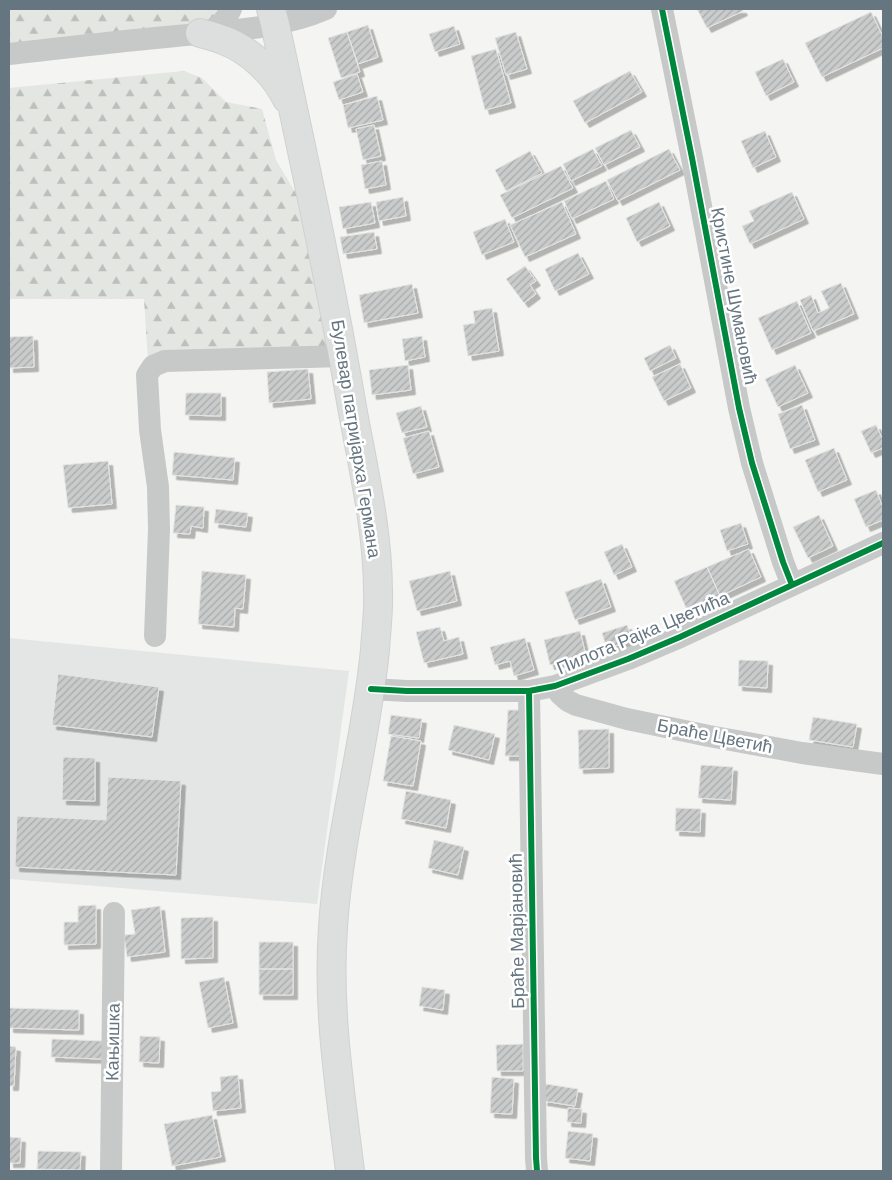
<svg xmlns="http://www.w3.org/2000/svg" width="892" height="1180" viewBox="0 0 892 1180" font-family="Helvetica,sans-serif">
	<defs>
		<pattern id="forest-firs" width="22" height="20" patternUnits="userSpaceOnUse" patternTransform="scale(1.25)"><rect width="22" height="20" fill="#e3e6e1"/><path d="M5 1l3.5 6h-7zM16 11l3.5 6h-7z" fill="#bcbfbc"/></pattern>
		<pattern id="building-hatch" width="6" height="6" patternUnits="userSpaceOnUse" patternTransform="scale(1.25)"><rect width="6" height="6" fill="#cacccc"/><path d="M-1 1l2-2M0 6l6-6M5 7l2-2" fill="none" stroke="#a8aaab"/></pattern>
		<filter id="shadow"><feDropShadow dx="4.5" dy="4.5" stdDeviation="0" flood-color="#0004"/></filter>
	</defs>
	<rect width="100%" height="100%" fill="#f4f4f3"/>
	<path fill="#e4e6e6" d="M9 638 349 671 317 904 9 879Z"/>
	<path fill="url(#forest-firs)" d="M9 9H220L203 27 9 46Z
		M184 71 202 78 226 102 262 109 276 160 300 200 336 355 148 362 144 299H9V88Z"/>
	<path fill="url(#building-hatch)" stroke="#e4e4e3" filter="url(#shadow)" d="M697 9H742L743 11 707 28Z
		M871 12 883 37V48L822 77 805 43Z
		M368 25 378 57 358 64 347 32Z
		M454 26 460 44 435 52 429 34Z
		M347 32 360 72 341 78 328 38Z
		M516 32 527 69 506 75 495 38Z
		M496 49 511 103 485 110 471 56Z
		M783 59 794 82 766 96 755 72Z
		M630 71 642 92 585 123 573 101Z
		M357 74 363 92 339 100 333 82Z
		M377 96 383 120 348 128 343 105Z
		M374 125 381 156 363 160 356 129Z
		M631 130 640 147 604 165 595 148Z
		M765 131 776 157 753 168 741 141Z
		M593 149 602 166 571 181 563 164Z
		M669 149 680 170 618 201 607 180Z
		M530 151 542 173 506 191 495 170Z
		M382 161 386 185 365 189 361 165Z
		M561 166 573 188 512 218 500 195Z
		M606 181 614 199 572 219 564 201Z
		M792 192 804 219 750 244 742 226 754 221 749 211Z
		M403 197 406 216 379 221 376 202Z
		M371 202 375 223 343 229 339 207Z
		M562 202 576 234 525 257 510 225Z
		M659 202 670 226 637 242 626 218Z
		M505 219 514 242 482 255 473 232Z
		M374 232 377 249 343 254 340 237Z
		M578 253 589 274 555 291 545 269Z
		M525 266 536 281 530 285 536 294 524 303 506 279Z
		M841 283 854 314 813 331 800 300 811 295 818 313 829 308 821 291Z
		M412 284 418 313 364 323 359 295Z
		M797 301 811 333 772 350 758 318Z
		M492 308 499 351 468 356 463 325 475 323 473 311Z
		M33 336 34 367 9 368V337Z
		M422 336 425 357 405 361 402 339Z
		M670 345 676 358 650 371 644 358Z
		M680 364 691 388 664 401 652 377Z
		M408 365 411 390 372 395 369 370Z
		M795 365 808 393 778 407 765 379Z
		M308 369 311 399 269 403 267 372Z
		M186 393H221V416L185 415Z
		M802 405 815 440 790 449 778 414Z
		M421 406 427 427 402 433 396 413Z
		M876 425 883 440V448L871 453 861 431Z
		M429 431 439 467 413 474 403 438Z
		M834 448 847 480 818 492 805 460Z
		M174 452 235 458 233 480 172 475Z
		M108 461 112 504 68 508 63 465Z
		M876 490 883 508V520L866 527 854 499Z
		M176 505 204 507 203 528 191 526 190 534 173 533Z
		M216 509 248 513 246 527 214 523Z
		M819 515 833 546 808 558 793 527Z
		M741 523 748 544 727 551 720 530Z
		M622 544 632 567 614 575 604 552Z
		M749 549 761 577 720 596 707 567Z
		M707 567 720 596 687 610 674 581Z
		M202 571 246 575 243 609 235 608 234 627 198 624Z
		M450 571 457 601 417 611 409 581Z
		M601 579 611 607 575 620 565 592Z
		M627 625 632 640 607 649 602 633Z
		M440 627 444 641 459 637 463 654 424 663 416 632Z
		M580 631 586 656 550 665 544 640Z
		M525 638 534 670 514 676 510 661 495 665 490 647Z
		M739 660 768 661 767 688 738 686Z
		M58 674 159 687 152 737 52 725Z
		M508 710H523L520 756H505Z
		M391 715 422 719 419 738 388 734Z
		M813 717 857 724 853 747 809 740Z
		M454 725 495 734 489 760 448 750Z
		M609 729V768L579 769 578 730Z
		M391 736 421 741 413 786 383 781Z
		M63 757 95 758V801L62 800Z
		M701 765 733 767 731 800 698 798Z
		M108 777 181 781 176 875 15 867 17 816 106 820Z
		M406 791 451 800 446 828 401 819Z
		M676 808 701 809 700 832 675 831Z
		M434 840 464 847 458 875 428 868Z
		M96 905V944L64 945V922H78V906Z
		M160 906 165 952 127 957 124 935 135 934 131 910Z
		M213 917V958L181 959V918Z
		M259 942H293V969H259Z
		M259 969H293V995H259Z
		M224 977 233 1023 208 1028 199 982Z
		M422 987 445 990 443 1010 419 1006Z
		M9 1008 79 1010V1030L9 1028Z
		M140 1036 160 1037 159 1063 139 1062Z
		M52 1039 103 1041 102 1059 51 1057Z
		M523 1044V1071H497L496 1045Z
		M9 1046 16 1047 14 1086H9Z
		M238 1075 241 1108 213 1111 211 1092 221 1091 220 1077Z
		M492 1077 514 1079 512 1114 490 1113Z
		M546 1084 578 1089 575 1106 543 1101Z
		M568 1108 582 1109 581 1123 567 1122Z
		M212 1115 221 1157 172 1166 164 1124Z
		M568 1131 593 1134 590 1161 565 1158Z
		M9 1137 21 1138 20 1163H9Z
		M38 1151 81 1152 80 1170 37 1169Z"/>
	<g fill="none" stroke-linecap="round" stroke-linejoin="round">
		<g stroke="#d0d1d1" stroke-width="30">
			<path id="major" d="M271 9 275 24C302 151 330 279 352 407 363 468 378 530 378 592 379 611 376 631 375 650 366 743 339 834 333 927 327 1009 340 1090 350 1171
				M200 33C208 35 216 37 223 40 250 50 274 73 287 99"/>
		</g>
		<path stroke="#c7c8c8" stroke-width="22" d="M662 9 692 158 739 408 752 463 783 562 792 585
			M208 33C219 25 225 22 231 9
			M9 54C65 48 120 41 176 36 226 31 280 29 326 9
			M155 636 159 529 158 487 150 430 147 375 153 366 165 361 344 356
			M555 686 560 694 568 701 576 705 627 719 709 736 802 753 883 764
			M371 689 407 691H529L555 686 628 659 680 637 883 543
			M529 691 536 1158 537 1171
			M111 1171 114 913"/>
		<use href="#major" stroke="#dddede" stroke-width="28"/>
		<g stroke="#fff" stroke-width="9">
			<path id="cycleway" d="M662 9 692 158 739 408 752 463 783 562 792 585
				M371 689 407 691H529L555 686 628 659 680 637 883 543
				M529 691 536 1158 537 1171"/>
		</g>
		<use href="#cycleway" stroke="#00873e" stroke-width="6"/>
	</g>
	<g text-anchor="middle" stroke-width="5" stroke-linejoin="round" paint-order="stroke">
		<g font-size="18" fill="#667681" stroke="#fff">
			<text transform="translate(734 296) rotate(79)" y="6">Кристине Шумановић</text>
			<text transform="translate(356 439) rotate(81)" y="6">Булевар патријарха Германа</text>
			<text transform="translate(643 633) rotate(-23)" y="6">Пилота Рајка Цветића</text>
			<text transform="translate(715 736) rotate(11)" y="6">Браће Цветић</text>
			<text transform="translate(517 931) rotate(-91)" y="6">Браће Марјановић</text>
			<text transform="translate(113 1042) rotate(-89)" y="6">Кањишка</text>
		</g>
	</g>
	<rect width="892" height="1180" fill="none" stroke="#667681" stroke-width="20"/>
</svg>
